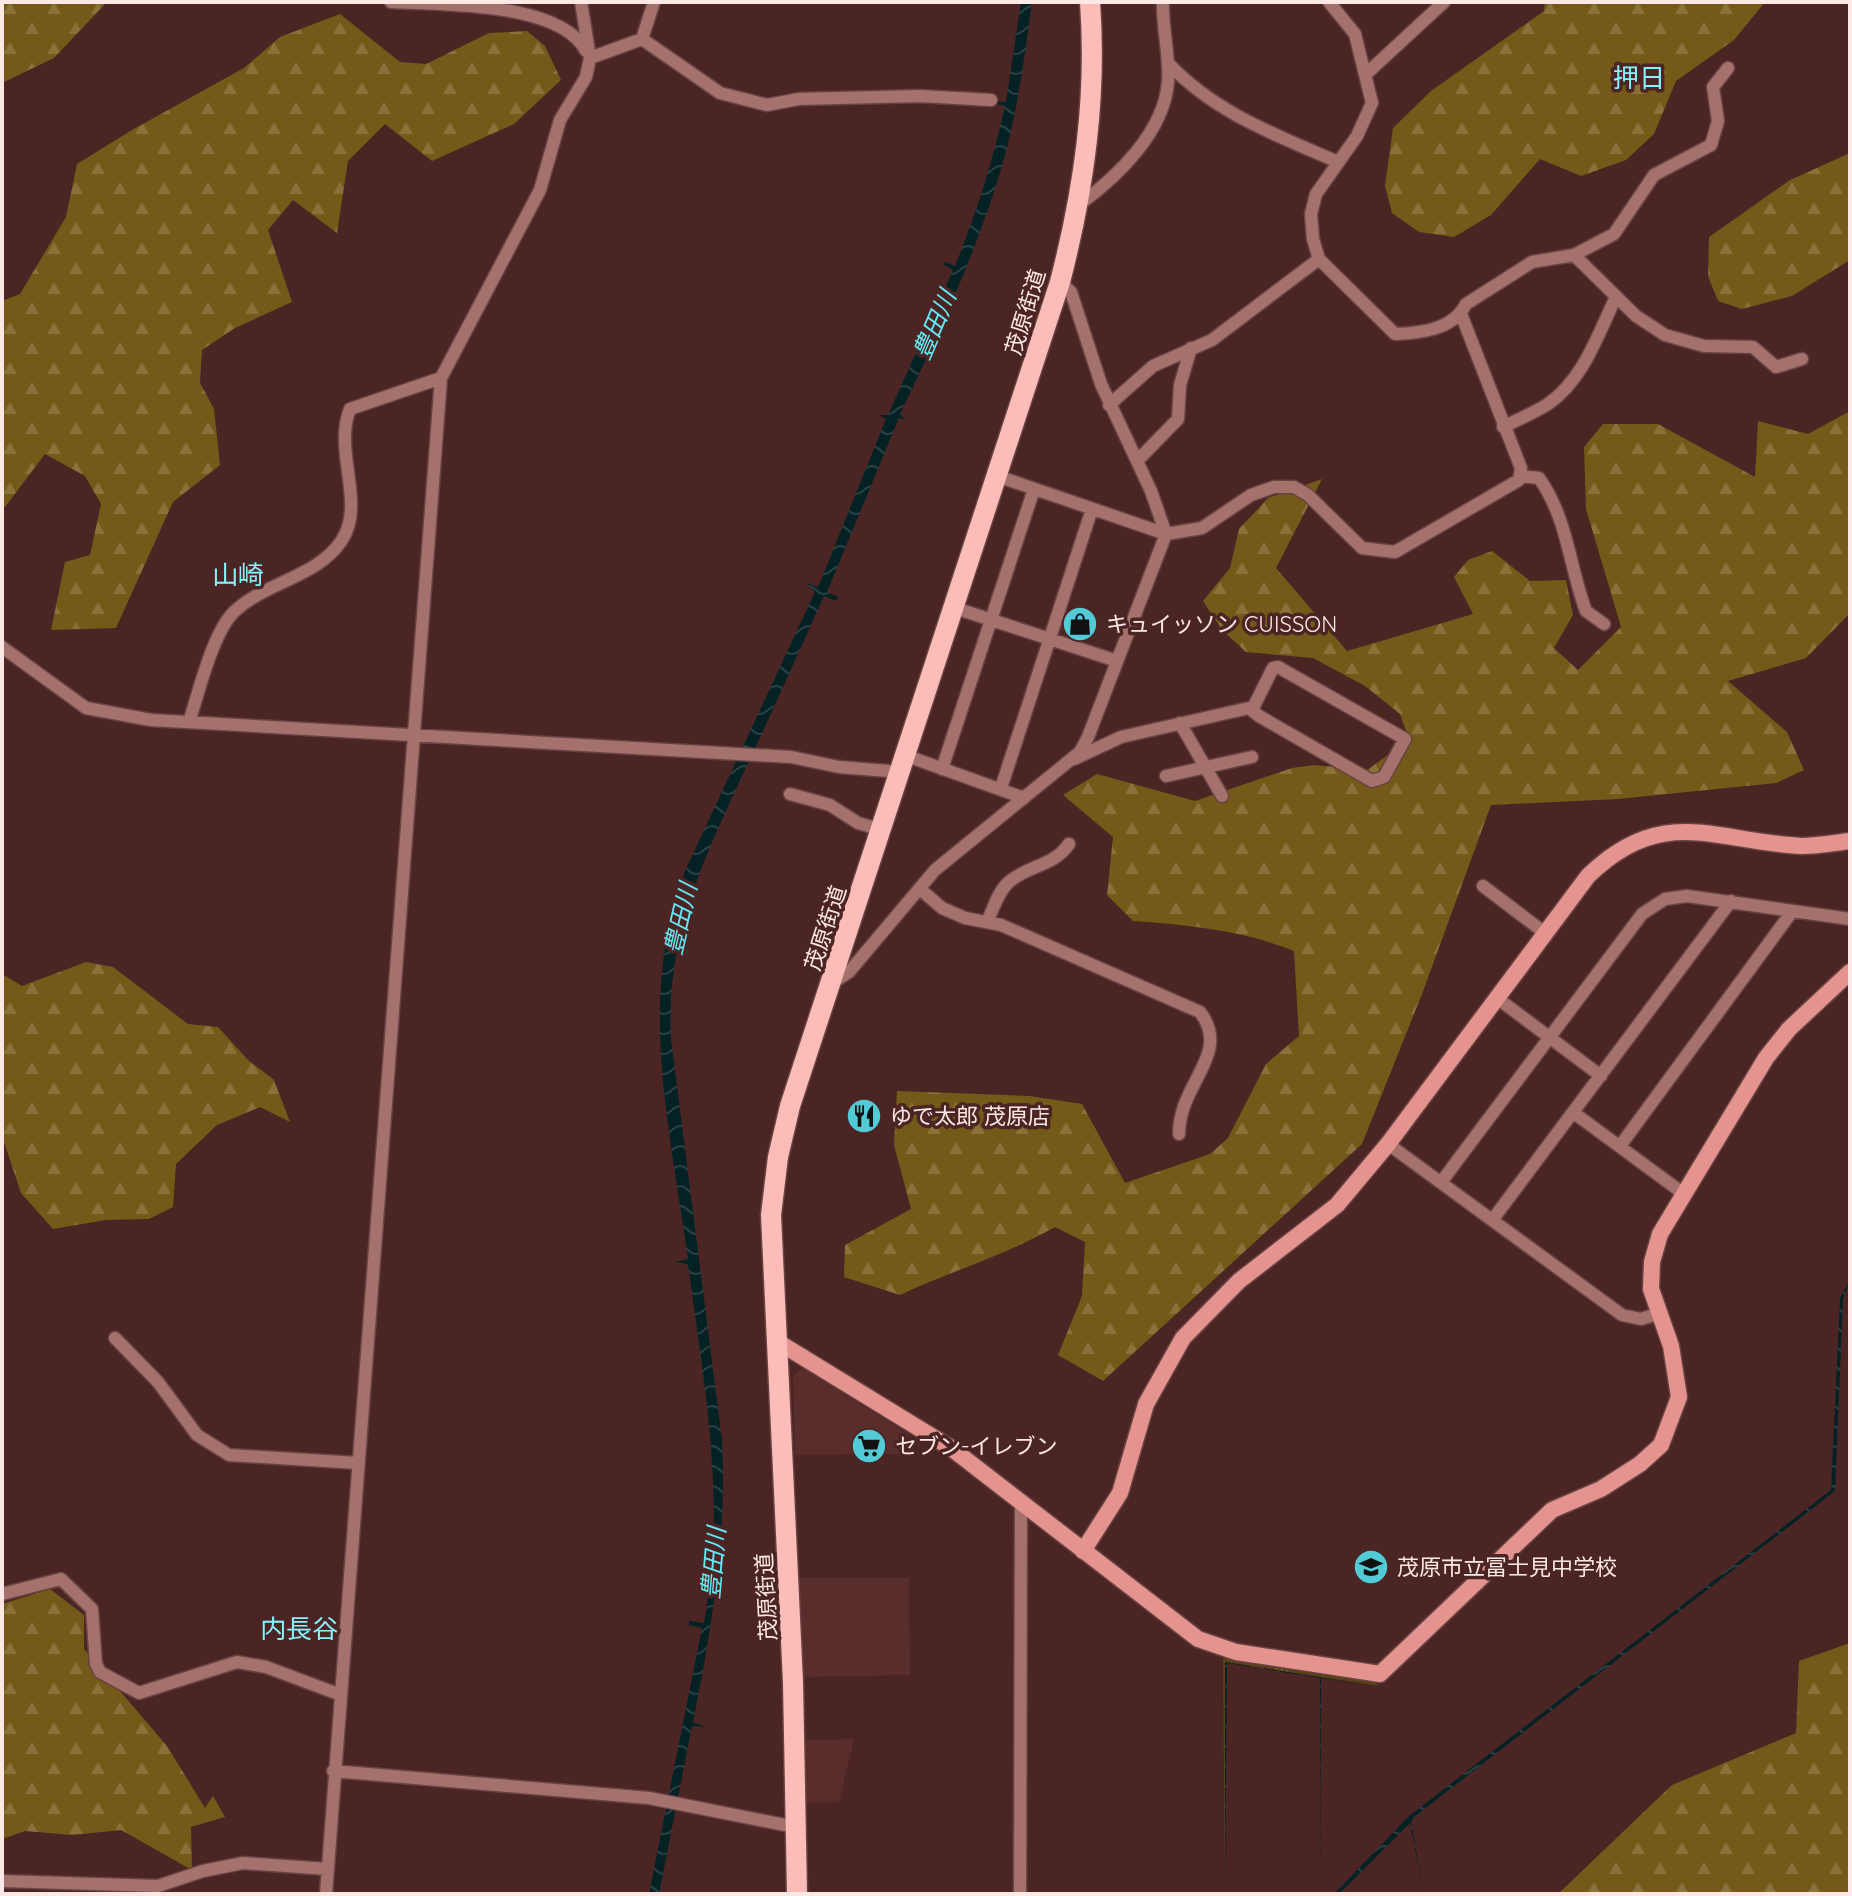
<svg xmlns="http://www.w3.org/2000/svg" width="1852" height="1896" viewBox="0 0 1852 1896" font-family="Quicksand,'Noto Sans JP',sans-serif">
	<defs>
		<pattern id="grass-tufts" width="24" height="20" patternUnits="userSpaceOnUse" patternTransform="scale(2)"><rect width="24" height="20" fill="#574214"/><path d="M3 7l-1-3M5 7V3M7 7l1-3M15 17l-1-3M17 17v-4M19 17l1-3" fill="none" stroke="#705d36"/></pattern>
		<pattern id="forest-firs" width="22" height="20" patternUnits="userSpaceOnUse" patternTransform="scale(2)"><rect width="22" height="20" fill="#755919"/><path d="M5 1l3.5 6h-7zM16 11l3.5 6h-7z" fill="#8a713a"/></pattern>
		<pattern id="water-waves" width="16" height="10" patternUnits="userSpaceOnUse" patternTransform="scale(2)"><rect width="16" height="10" fill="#042124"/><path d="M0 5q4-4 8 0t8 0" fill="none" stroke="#2a4144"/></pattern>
	</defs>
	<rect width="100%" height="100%" fill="#4b2524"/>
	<path fill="#592d2b" d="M802 1368 908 1434V1454L795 1455 793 1376Z
		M798 1578H909L910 1675 802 1677Z
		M854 1739 839 1802 805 1803 804 1740Z"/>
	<path fill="url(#grass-tufts)" d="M1226 1656 1373 1680 1379 1686 1225 1662V1893L1223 1660Z"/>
	<path fill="url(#forest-firs)" d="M2 2H107L54 58 2 83Z
		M1545 2H1765L1734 40 1676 81 1654 134 1626 160 1581 176 1540 159 1491 215 1454 237 1419 232 1392 213 1385 186 1393 128 1431 91 1544 11Z
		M340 14 400 62 426 64 489 33 527 31 545 46 561 80 514 124 432 161 385 124 348 161 337 233 293 200 268 230 292 302 235 328 202 350 200 383 214 409 220 465 173 502 116 628 51 630 65 562 90 555 101 504 85 476 45 454 5 507 2 506V301L20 294 66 217 77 164 132 130 244 68 280 37Z
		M1850 153V260L1792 296 1742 309 1718 301 1708 276 1709 237 1790 180Z
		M1850 411V613L1806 658 1728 681 1787 732 1804 770 1776 783 1618 799 1491 805 1422 994 1362 1144 1103 1381 1058 1355 1082 1296 1085 1242 1055 1227C1006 1255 951 1271 900 1295L844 1277 845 1245 911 1209 894 1145 897 1091 1029 1096 1082 1104 1125 1183 1210 1154 1228 1138 1266 1064 1299 1036 1294 951C1242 930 1189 925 1133 921L1107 895 1113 837 1063 795 1097 774 1195 801 1292 768 1314 765 1367 770 1409 740 1400 714 1365 686 1313 658 1246 652 1222 630 1203 601 1230 568 1239 529 1268 498 1322 479 1276 568 1347 651 1473 614 1454 577 1468 560 1492 551 1530 581 1566 580 1573 615 1554 648 1578 670 1621 627 1586 509 1584 447 1603 424H1658L1755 477 1758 421 1808 434Z
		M86 962 113 967 188 1024 218 1027 248 1060 274 1080 290 1122 260 1107 217 1125 176 1164 173 1207 149 1219 106 1220 53 1229 21 1193 2 1136V974L22 986Z
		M50 1589 84 1615V1649L167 1746 205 1808 213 1796 225 1817 191 1827 192 1870 121 1830 72 1835 25 1831 2 1839V1604Z
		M1850 1643V1894H1558L1672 1785 1796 1733 1799 1661Z"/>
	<path fill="url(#water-waves)" d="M1021 2H1032C1025 55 1018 107 1004 159 979 247 940 331 900 414L905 420 899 418 827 592 838 597 836 601 824 596C798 654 772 712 745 770 704 857 665 939 671 1039L722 1440C727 1537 712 1627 693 1722L705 1727 733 1729 692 1726 659 1894H649L702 1628 689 1625V1621L704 1623 706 1610C726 1494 703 1378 688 1264L675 1262 688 1259C674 1154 647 1042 667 936L662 934 667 931 685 871 815 592 806 583 818 587 825 570 886 419 879 415H888L953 270 944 265 945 262 955 266C976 214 993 161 1005 106L996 104V101L1006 102Z
		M1850 1280 1843 1299 1835 1491 1414 1817 1411 1822 1424 1894 1410 1823 1339 1894H1334L1409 1816 1831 1490 1840 1298Z
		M1225 1662 1380 1687 1321 1678V1894L1320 1678 1227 1663 1225 1893Z"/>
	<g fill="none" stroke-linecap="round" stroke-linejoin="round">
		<g stroke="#674443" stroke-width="15">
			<path id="street" d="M391 2C439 5 560 1 586 51
				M1329 2 1355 34 1372 103 1357 136 1316 194 1311 214 1313 239 1319 259 1395 334C1420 333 1453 330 1466 304L1532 262 1574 255 1614 234 1654 175 1711 145 1718 121 1713 87 1728 68
				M642 39 720 93 767 105 799 99 920 96 991 100
				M590 58 642 39 654 2
				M1168 63C1215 113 1276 135 1338 162
				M1365 75 1444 2
				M1080 204C1118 176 1164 132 1168 82 1170 55 1162 29 1163 2
				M1574 255 1636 316 1665 335 1704 346 1753 347 1776 367 1802 359
				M1109 405 1153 366 1212 340 1319 259
				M1503 427C1517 420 1534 413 1548 404 1584 379 1598 334 1616 297
				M1137 461 1178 419 1180 385 1191 348
				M997 476 1166 534 1202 528 1251 495 1274 487H1294L1308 495 1362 548 1395 552 1519 480 1521 468 1461 314
				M1520 476 1539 478C1568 519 1569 566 1586 611L1604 624
				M955 608 1117 661
				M2 647 86 708 151 720 791 757 839 767 901 772
				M189 722C199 692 213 630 236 610 267 582 319 576 342 540 366 503 333 451 350 409L441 378
				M1180 723 1222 796
				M907 756 1024 798
				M1074 759 1121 737 1249 708 1259 716 1372 781 1384 777 1405 739 1278 667 1273 668 1252 710
				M942 769 1034 489
				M1166 776 1252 757
				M1001 788 1092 509
				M790 794 830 805 858 823 882 830
				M1483 886 1545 933
				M920 889 942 908 965 918 1001 925 1200 1012C1232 1054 1179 1083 1179 1134
				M987 922C993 910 998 891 1009 882 1028 865 1053 867 1069 844
				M832 983 849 972 935 870 1080 752 1088 737 1166 534 1151 491 1101 384 1071 292 1060 282
				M1497 998 1601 1076
				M1574 1113 1684 1194
				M1388 1144 1622 1315 1641 1319 1660 1313
				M1620 1146 1791 913
				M1442 1181 1642 914 1665 899 1687 896 1850 919
				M1493 1219 1731 901
				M115 1338 158 1382 197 1435 229 1455 358 1463
				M2 1594 61 1579 92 1609 96 1664 100 1672 139 1693 237 1662 266 1667 341 1695
				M333 1771 649 1798 795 1827
				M2 1881 158 1886 203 1871 243 1863 327 1869
				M326 1894 441 378 540 190 560 120 586 77 590 58 581 2
				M1020 1894 1021 1503"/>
		</g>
		<g stroke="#674443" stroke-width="19">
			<path id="secondary" d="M778 1342 951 1448 1198 1639 1236 1652 1380 1674 1552 1510 1601 1489 1640 1464 1661 1445 1679 1397 1671 1346 1651 1289 1652 1262 1660 1234 1766 1058 1789 1029 1850 972
				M1083 1551 1120 1493 1146 1404 1183 1338 1239 1281 1337 1205 1388 1144 1588 876C1662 804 1713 841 1801 846 1817 846 1834 843 1850 841"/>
		</g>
		<g stroke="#674443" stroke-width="23">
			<path id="primary" d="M797 1894 793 1682 771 1215 778 1157 790 1106 1060 282C1084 189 1097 98 1090 2"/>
		</g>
		<use href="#street" stroke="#a4716d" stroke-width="12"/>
		<use href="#secondary" stroke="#e5938e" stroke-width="16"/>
		<use href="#primary" stroke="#fcbcb7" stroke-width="20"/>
	</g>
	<defs>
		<g id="shop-disc" transform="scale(1.8)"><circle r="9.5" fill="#52cbd7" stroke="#4b2524"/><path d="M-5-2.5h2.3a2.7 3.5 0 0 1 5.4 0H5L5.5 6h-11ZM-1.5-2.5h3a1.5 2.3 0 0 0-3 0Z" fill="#111"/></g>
		<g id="restaurant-disc" transform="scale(1.8)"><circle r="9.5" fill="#52cbd7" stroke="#4b2524"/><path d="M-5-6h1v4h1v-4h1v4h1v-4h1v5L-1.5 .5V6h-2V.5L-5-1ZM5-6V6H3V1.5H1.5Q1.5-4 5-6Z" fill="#111"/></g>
		<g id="supermarket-disc" transform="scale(1.8)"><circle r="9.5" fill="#52cbd7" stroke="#4b2524"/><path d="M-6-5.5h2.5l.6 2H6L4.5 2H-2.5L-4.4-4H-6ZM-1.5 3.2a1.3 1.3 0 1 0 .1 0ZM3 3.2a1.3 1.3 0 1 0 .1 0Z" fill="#111"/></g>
		<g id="school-disc" transform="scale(1.8)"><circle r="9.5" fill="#52cbd7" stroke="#4b2524"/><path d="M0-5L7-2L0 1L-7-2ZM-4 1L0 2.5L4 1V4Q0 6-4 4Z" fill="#111"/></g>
	</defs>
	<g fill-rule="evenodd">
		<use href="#shop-disc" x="1080" y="624"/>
		<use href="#restaurant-disc" x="864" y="1116"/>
		<use href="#supermarket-disc" x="869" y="1446"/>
		<use href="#school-disc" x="1371" y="1567"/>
	</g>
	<g text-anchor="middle" stroke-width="7" stroke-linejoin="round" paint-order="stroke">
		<g font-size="22" fill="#fde8e6" stroke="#4b2524">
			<text transform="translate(1025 312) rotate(-73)" y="8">茂原街道</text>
			<text transform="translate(825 928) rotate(-72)" y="8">茂原街道</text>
			<text transform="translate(766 1597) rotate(-93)" y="8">茂原街道</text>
		</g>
		<g font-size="22" fill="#fde8e6" stroke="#4b2524" text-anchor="start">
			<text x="1106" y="632">キュイッソン CUISSON</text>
			<text x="890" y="1124">ゆで太郎 茂原店</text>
			<text x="895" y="1454">セブン-イレブン</text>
			<text x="1397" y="1575">茂原市立冨士見中学校</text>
		</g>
		<g font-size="24" font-style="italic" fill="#64eaf7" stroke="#4b2524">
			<text transform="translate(935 325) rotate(-67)" y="8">豊田川</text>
			<text transform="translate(681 919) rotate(-77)" y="8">豊田川</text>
			<text transform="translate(714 1563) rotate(-85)" y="8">豊田川</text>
		</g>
		<g font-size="26" fill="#87f2fc" stroke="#4b2524">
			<text x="1639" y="87">押日</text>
			<text x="238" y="584">山崎</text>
			<text x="299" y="1638">内長谷</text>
		</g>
	</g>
	<rect width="1852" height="1896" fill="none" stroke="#fde8e6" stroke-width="8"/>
</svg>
